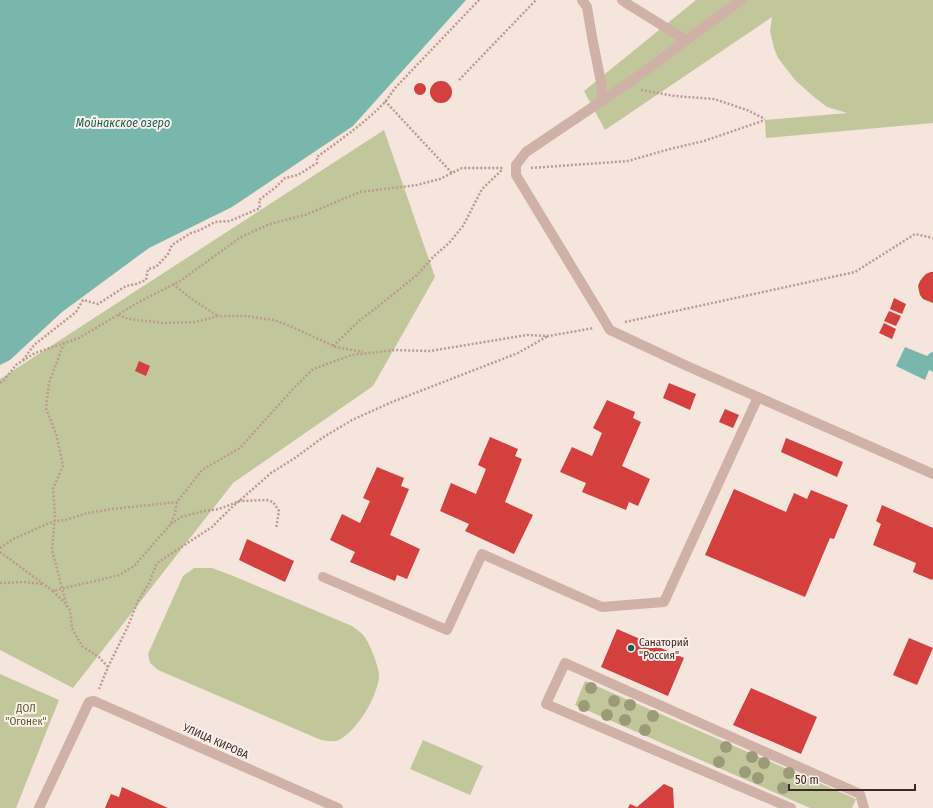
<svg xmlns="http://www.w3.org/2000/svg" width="933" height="808" viewBox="0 0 933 808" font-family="'Fira Sans Condensed',sans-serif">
	<rect width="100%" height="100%" fill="#f5e5dd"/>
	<path fill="#c2c79b" d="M696 0H933V123L766 138 765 120 847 113 827 107 814 97 795 80 778 58 774 48 770 31 772 17 605 130 584 91Z
		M384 130 435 277 373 386 233 483 73 688 0 650V379Z
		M194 568H212L231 575 352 626C356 629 361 632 364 636 369 642 380 669 379 676 378 696 357 731 339 740 335 742 326 741 321 740L158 670 150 663 148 654 183 576Z
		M0 674 59 700 16 808H0Z
		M585 681 856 799 852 808H810L575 705Z
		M423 740 483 766 470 795 410 769Z"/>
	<path fill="#79b6ab" d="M0 0H466L353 126 232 207 149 248 62 312 10 360 0 365Z
		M905 347 927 356 930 353 933 352V372L929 370 925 380 896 366Z"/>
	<path fill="#d3403d" d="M430 92a11 11 0 1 1 22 0a11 11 0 1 1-22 0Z
		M414 89a6 6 0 1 1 12 0a6 6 0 1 1-12 0Z
		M931 272H933V303L923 299 920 295 919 291 918 286 920 281 923 277 926 274Z
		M894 298 906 304 902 314 890 309Z
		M889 311 901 316 896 326 884 321Z
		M884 323 896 329 892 339 879 333Z
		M139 361 150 366 146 376 135 371Z
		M669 383 696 394 690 410 663 398Z
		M607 400 635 412 633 418 641 422 622 466 650 479 638 506 629 502 626 510 582 492 586 483 560 472 572 447 592 456 602 433 593 428Z
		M725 409 739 415 733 428 719 422Z
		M490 437 518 449 515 456 522 459 505 502 533 515 514 554 465 531 469 524 440 511 451 483 476 494 486 469 478 465Z
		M786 438 843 462 837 477 781 452Z
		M377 467 404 478 401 486 409 489 390 535 420 549 407 579 397 575 395 581 350 562 355 552 330 540 342 514 360 523 370 501 363 498Z
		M734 489 786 512 794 493 807 499 811 490 848 505 834 539 830 538 805 597 705 555Z
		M882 505 933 528V578L932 580 913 572 916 563 873 545 881 524 876 521Z
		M247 539 294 561 285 582 239 560Z
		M617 629 684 658 668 696 601 667Z
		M909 638 933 648 917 685 893 675Z
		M751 688 817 717 801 754 733 725Z
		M664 784 673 788 674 808H628L630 804 637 807Z
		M122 787 168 808H105L111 794 119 797Z"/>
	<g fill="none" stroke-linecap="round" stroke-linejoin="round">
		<path stroke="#bb9a91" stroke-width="2.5" stroke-dasharray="2 2" stroke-linecap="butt" d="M459 80 536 0
			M641 90 675 96 714 99 747 110 765 119
			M385 101 452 173
			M531 168 628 161 670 149 704 141 765 120
			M173 284 193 300 218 316
			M118 315 129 319 164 323 195 322 218 316H246L274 320 290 326 336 347 363 352
			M625 322 855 272 915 234 933 238
			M64 343 49 383 46 408 57 437 63 466 53 489 55 516 52 550 67 607
			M333 346 360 320 380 305 418 274 434 256 449 243 463 226 482 189 503 169
			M23 360 34 345 76 312 83 300 98 304 126 286 136 284 146 280 148 269 156 267 168 254 172 245 191 233 200 230 215 222 230 221 260 208 259 200 276 187 285 178 298 175 317 163V157C340 140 365 123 385 102 389 97 392 92 396 87L479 0
			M0 383 4 380 16 365 35 353 79 338 141 301 180 281 241 237 270 224 305 215 360 192 417 185 440 179 462 168H504
			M171 524 181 517 204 511 219 509 240 501 267 500 273 502 279 511 276 529
			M0 548 13 539 54 521 65 520 88 513 112 509 177 502
			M0 552 53 591 64 588 95 581 119 575 134 566 170 525 175 513 177 502 202 470 240 448 292 390 313 369 352 355 395 350 430 351 527 335 548 336 594 328
			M0 583 23 582 43 584
			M53 591 65 603 70 610 72 628 82 646 99 657 108 667 99 689
			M108 667 128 626 138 601 149 583 157 563 212 527 230 509 271 473 295 458 322 438 352 420 392 402 518 353 548 336"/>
		<path stroke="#cfb1a7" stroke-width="10" d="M582 0 587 7 592 37 601 82 602 101
			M622 0 626 3 686 40
			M741 0 630 82 526 152 516 165V175L610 330 687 366 933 474
			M323 577 447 630 482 554 602 607 664 602 758 397
			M39 808 89 702 94 701 338 808
			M791 808 546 704 565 663 860 794 864 808"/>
	</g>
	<g fill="#9d9a7a">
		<circle cx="591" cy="688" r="6"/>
		<circle cx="614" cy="701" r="6"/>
		<circle cx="630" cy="705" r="6"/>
		<circle cx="584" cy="706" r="6"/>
		<circle cx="607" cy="715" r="6"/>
		<circle cx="653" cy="716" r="6"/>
		<circle cx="625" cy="720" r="6"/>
		<circle cx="645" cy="730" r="6"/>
		<circle cx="726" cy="747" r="6"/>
		<circle cx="752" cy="757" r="6"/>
		<circle cx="719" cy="762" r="6"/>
		<circle cx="764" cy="763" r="6"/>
		<circle cx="745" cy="772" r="6"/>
		<circle cx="789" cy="773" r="6"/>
		<circle cx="758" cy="778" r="6"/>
		<circle cx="783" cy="788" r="6"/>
	</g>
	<circle fill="#196256" stroke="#fcf0eb" stroke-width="1.5" cx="631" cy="648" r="4"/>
	<g text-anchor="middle" stroke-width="4" stroke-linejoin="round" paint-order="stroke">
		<g font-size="11" fill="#3b2a29" stroke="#fcf0eb" text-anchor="start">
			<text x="639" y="646">Санаторий<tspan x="639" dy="13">"Россия"</tspan></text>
		</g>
		<g font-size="11" fill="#555d29" stroke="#fcf0eb">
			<text x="26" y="712">ДОЛ<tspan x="26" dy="13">"Огонек"</tspan></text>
		</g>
		<g font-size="11" fill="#3b2a29" stroke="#fcf0eb">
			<text transform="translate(216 741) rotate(24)" y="4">УЛИЦА КИРОВА</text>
		</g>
		<g font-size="12" font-style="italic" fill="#196256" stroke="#fcf0eb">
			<text x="123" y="127">Мойнакское озеро</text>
		</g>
	</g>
	<path d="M789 784v6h126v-6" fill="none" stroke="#3b2a29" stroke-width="2"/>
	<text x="795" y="784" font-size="12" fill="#3b2a29" stroke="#fcf0eb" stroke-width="3" paint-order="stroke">50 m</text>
</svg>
